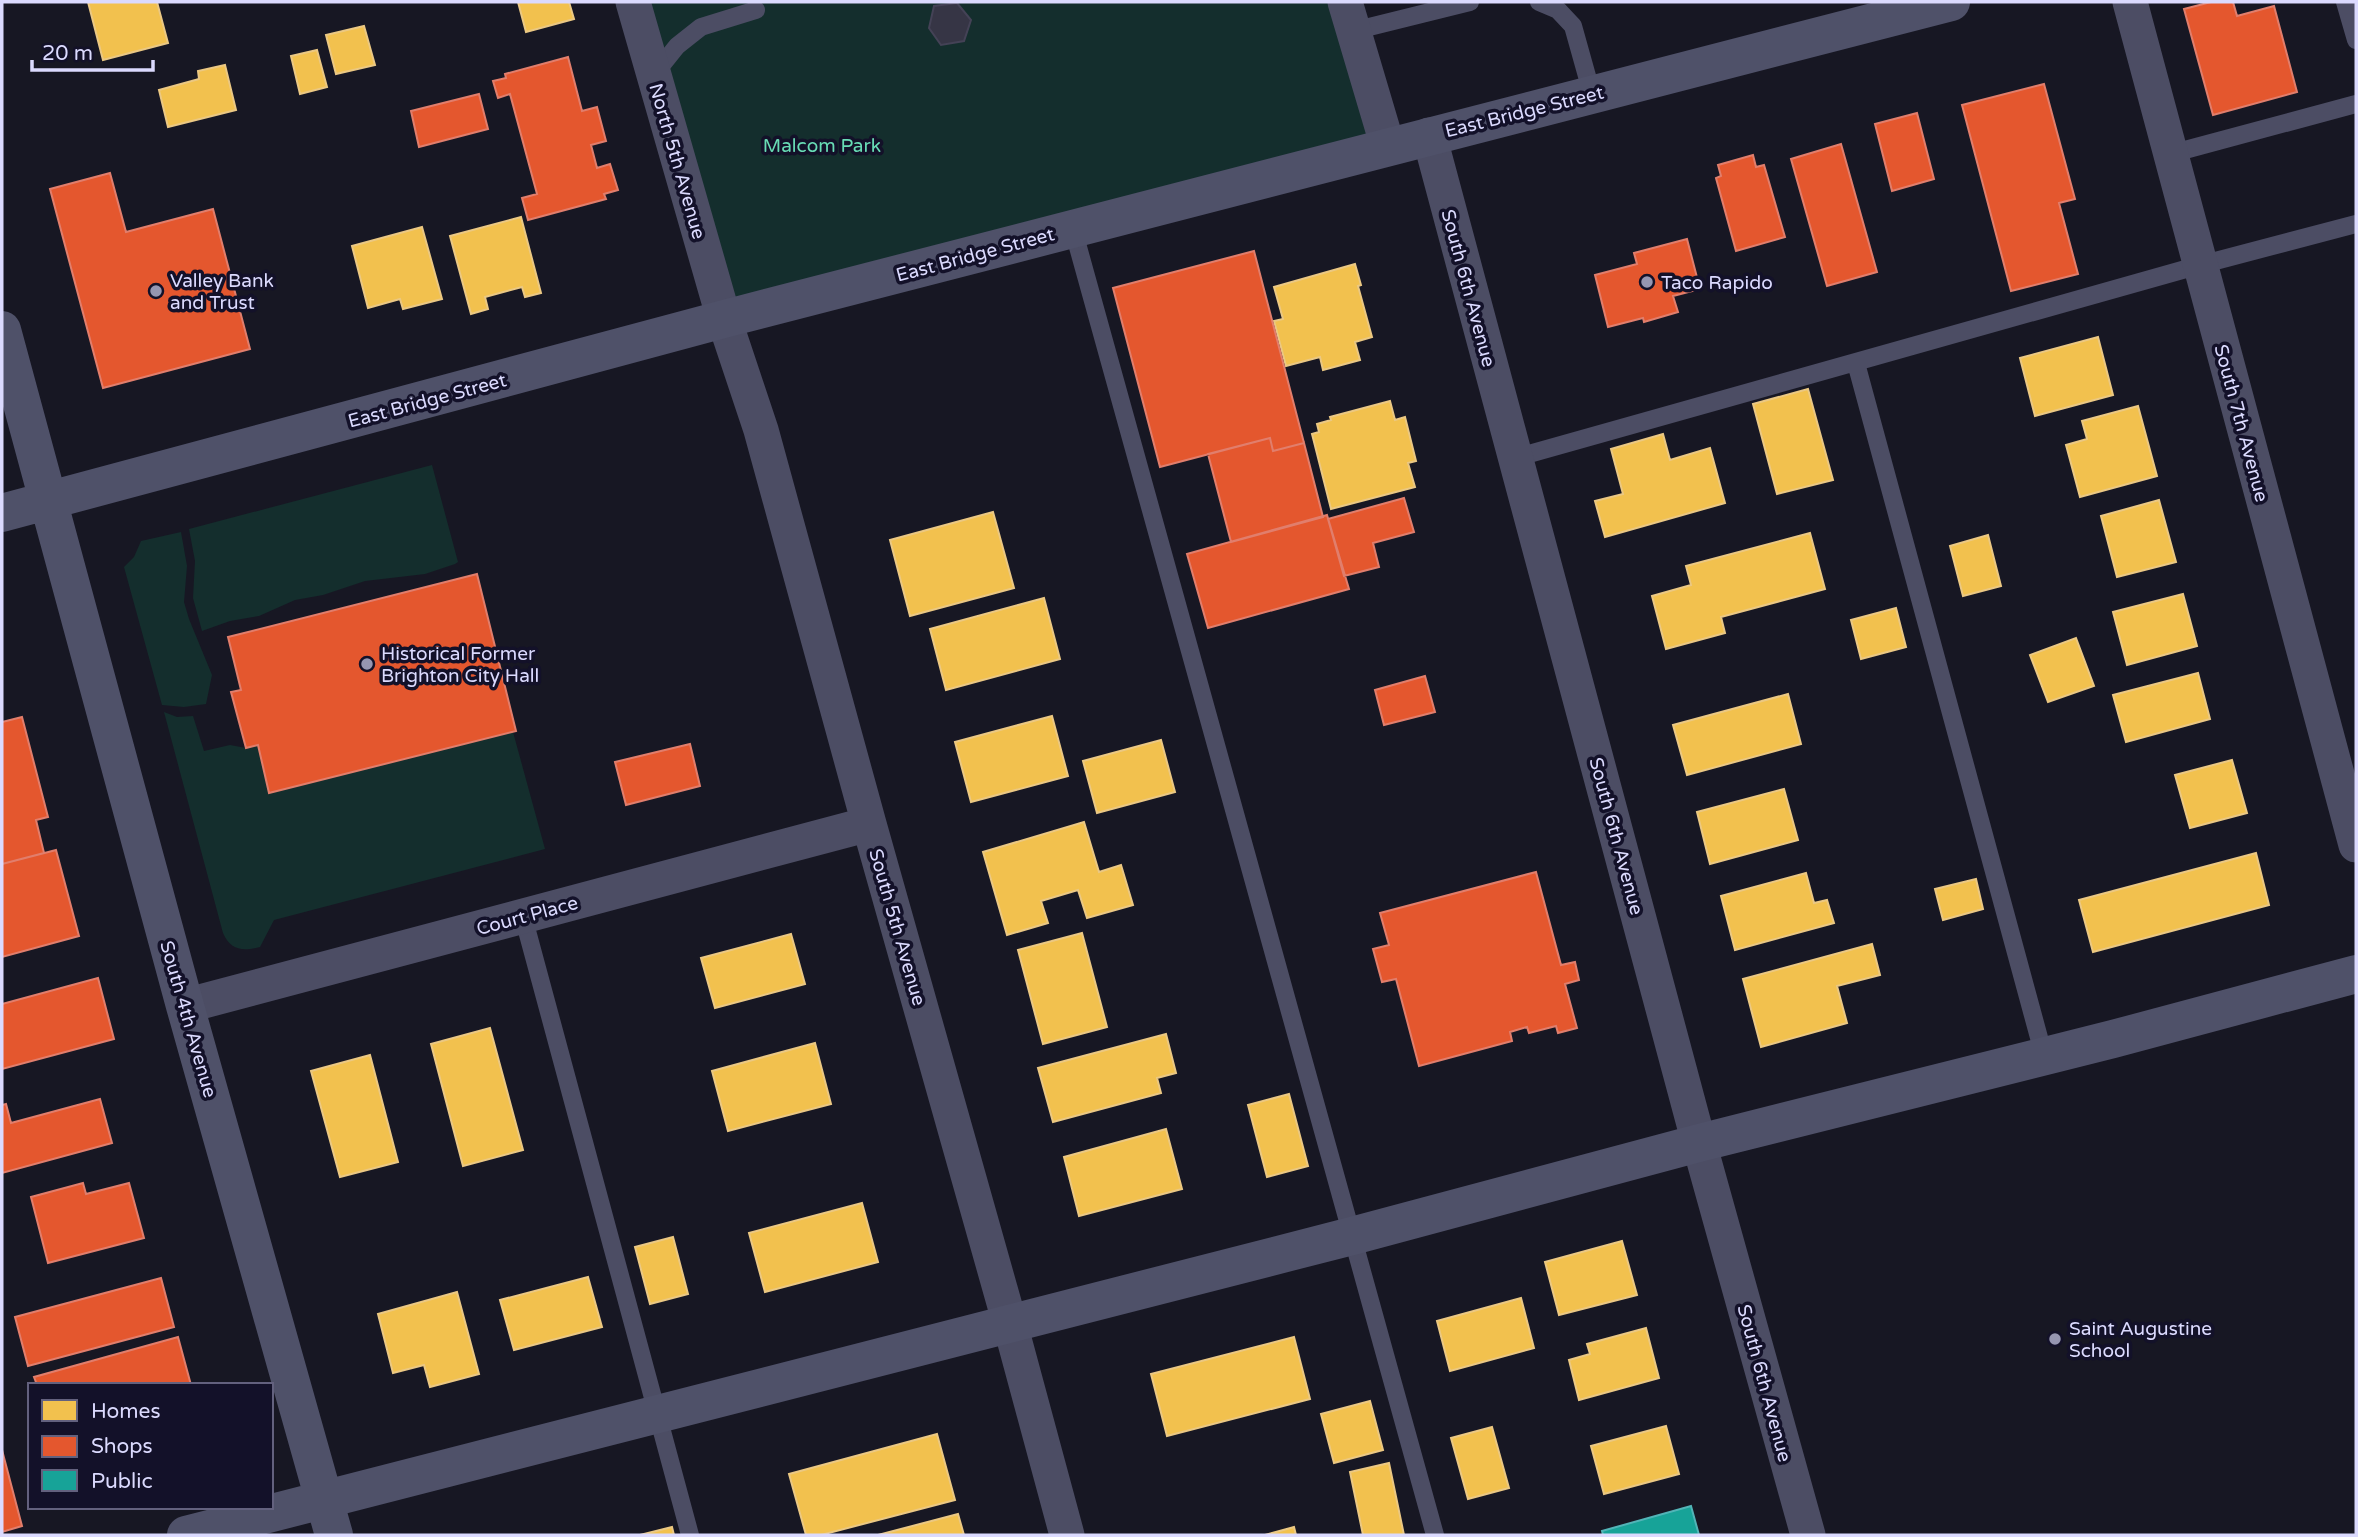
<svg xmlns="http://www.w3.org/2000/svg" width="2358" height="1537" viewBox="0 0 2358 1537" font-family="'Varela Round',sans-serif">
	<rect width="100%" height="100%" fill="#171723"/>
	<path fill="#142e2d" d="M633 2H1345L1388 147 724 319Z
		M432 465 458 562 455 564 425 574 365 581 323 595 295 600 259 616 230 621 202 631 193 598 195 561 189 529Z
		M181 532 187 566 184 602 189 619 212 675 206 704 184 707 162 705 124 567 134 557 141 541Z
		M164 712 177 717 193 716 204 751 230 745 246 748 258 745 269 792 513 732 545 849 274 920 260 947C243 951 231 951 223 933Z"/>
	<path fill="#f2c14e" stroke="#ebc883" stroke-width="2" d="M88 2H157L168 43 103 60Z
		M518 2H569L574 19 526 32Z
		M364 26 375 65 336 74 326 35Z
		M317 50 327 87 300 94 291 56Z
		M225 65 236 110 168 127 159 90 199 79 198 71Z
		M521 217 541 293 525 297 522 287 485 297 488 309 471 314 450 236Z
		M422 227 442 299 403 309 400 299 368 308 352 246Z
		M1355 264 1361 285 1358 286 1372 337 1355 342 1360 360 1323 370 1320 357 1286 366 1274 321 1283 319 1274 287Z
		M2098 337 2113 395 2035 416 2020 358Z
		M1808 389 1833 480 1777 494 1753 404Z
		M1390 401 1395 420 1405 417 1416 461 1408 463 1415 487 1331 509 1312 434 1319 432 1317 424 1331 420 1330 417Z
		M2138 406 2157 476 2080 497 2066 445 2087 439 2082 421Z
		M1663 434 1670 460 1710 448 1725 503 1605 537 1595 501 1623 494 1611 449Z
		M2159 500 2176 562 2117 577 2101 516Z
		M993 512 1014 588 910 616 890 540Z
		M1810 533 1825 589 1721 617 1725 633 1666 649 1652 596 1691 585 1686 566Z
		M1988 535 2001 586 1963 596 1950 546Z
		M2183 594 2197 646 2127 665 2113 612Z
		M1044 598 1060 659 946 690 930 629Z
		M1896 608 1906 647 1861 659 1851 620Z
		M2076 638 2094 686 2048 702 2030 655Z
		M2198 673 2210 719 2126 742 2113 695Z
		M1788 694 1801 744 1687 775 1673 725Z
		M1052 716 1068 776 971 802 955 742Z
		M1161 740 1175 792 1097 813 1083 761Z
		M2232 760 2247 813 2190 828 2175 775Z
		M1784 789 1798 840 1710 864 1697 812Z
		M1084 822 1099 872 1121 865 1133 905 1087 918 1078 890 1041 901 1048 923 1007 935 983 852Z
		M2256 853 2269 905 2093 952 2079 900Z
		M1806 873 1814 903 1827 900 1834 923 1735 950 1721 896Z
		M1976 879 1983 909 1943 920 1935 889Z
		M1082 933 1107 1027 1043 1044 1018 950Z
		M791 934 805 984 715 1008 701 958Z
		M1872 944 1880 975 1837 986 1847 1023 1761 1047 1743 979Z
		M490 1028 523 1150 463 1166 431 1044Z
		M1166 1034 1176 1073 1157 1078 1161 1093 1053 1122 1038 1068Z
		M815 1043 831 1104 728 1131 712 1071Z
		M370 1055 398 1162 340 1177 311 1071Z
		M1289 1094 1308 1166 1267 1177 1248 1105Z
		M1166 1129 1182 1189 1079 1216 1064 1157Z
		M862 1203 878 1262 765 1292 749 1233Z
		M673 1237 688 1294 650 1304 635 1247Z
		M1622 1241 1637 1295 1559 1315 1545 1262Z
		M588 1277 602 1327 514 1350 500 1300Z
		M457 1292 479 1374 430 1387 424 1365 393 1373 378 1314Z
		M1521 1298 1534 1348 1450 1371 1437 1321Z
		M1646 1328 1659 1378 1579 1400 1569 1360 1590 1354 1587 1344Z
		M1294 1337 1310 1399 1167 1436 1151 1374Z
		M1370 1401 1383 1450 1334 1463 1321 1414Z
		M1666 1426 1679 1474 1604 1494 1591 1446Z
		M1492 1427 1509 1488 1468 1499 1451 1438Z
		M937 1434 955 1500 821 1535H806L789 1474Z
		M1389 1463 1404 1535H1363L1350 1472Z
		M958 1514 964 1535H878Z
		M672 1527 674 1535H640Z
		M1294 1527 1296 1535H1265Z"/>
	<path fill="#e4572e" stroke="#e17e6c" stroke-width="2" d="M2211 2H2233L2237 16 2274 6 2297 92 2213 115 2184 9Z
		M568 57 582 111 597 107 606 141 591 145 597 168 610 164 618 190 604 194 606 199 528 220 522 198 537 194 510 94 498 98 493 81 506 78 505 74Z
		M2044 84 2075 199 2059 203 2078 274 2011 291 1962 105Z
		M479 94 488 129 419 147 411 111Z
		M1917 113 1934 179 1892 191 1875 124Z
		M1841 144 1877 272 1827 286 1791 159Z
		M1753 155 1756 167 1764 165 1785 237 1736 251 1716 178 1721 176 1718 165Z
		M110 173 126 232 213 209 250 349 103 388 50 189Z
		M1687 239 1700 289 1673 296 1678 312 1644 322 1643 318 1608 327 1595 275 1637 264 1634 253Z
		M1254 251 1304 443 1273 451 1270 438 1160 467 1113 288Z
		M1270 438 1273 451 1304 443 1323 517 1231 542 1208 454Z
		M1404 498 1414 532 1373 543 1379 567 1344 576 1328 519Z
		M1327 515 1349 589 1208 628 1187 554Z
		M477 574 516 731 269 793 258 745 246 748 231 692 241 690 228 637Z
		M1425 676 1435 712 1384 725 1375 690Z
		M22 717 48 817 36 820 44 853 2 864V722Z
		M690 744 700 786 626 805 615 762Z
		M56 850 79 936 2 957V864Z
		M1536 872 1561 965 1575 962 1579 980 1565 984 1577 1028 1558 1033 1556 1026 1529 1033 1527 1027 1510 1032 1512 1041 1419 1066 1396 979 1382 982 1373 949 1389 945 1380 913Z
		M98 978 114 1039 2 1069V1004Z
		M100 1099 112 1143 2 1173V1105L6 1104 11 1123Z
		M83 1183 86 1194 129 1183 144 1238 48 1263 31 1197Z
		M161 1278 174 1327 28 1366 15 1317Z
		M178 1337 191 1385H37L34 1377Z
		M2 1450 22 1526 2 1532Z"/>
	<path fill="#17a398" stroke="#52b4b7" stroke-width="2" d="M1691 1506 1699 1535H1603L1602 1531Z"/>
	<path fill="#363545" stroke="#444256" stroke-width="2" d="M957 3 971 20 964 41 941 45 929 28 934 6Z"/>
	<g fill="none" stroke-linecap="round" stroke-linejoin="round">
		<path stroke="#4c4d64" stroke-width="18" d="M1539 2 1558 10 1573 26 1592 94
			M2345 2 2356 40
			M1353 31 1470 2
			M653 76 677 46 701 27 756 10
			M2170 154 2356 104
			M1073 229 1435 1535
			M1856 363 2044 1056
			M1515 458 2200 265 2356 224
			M523 916 690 1535"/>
		<path stroke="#4c4d64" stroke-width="35" d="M633 2 724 319 761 430 869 824 1010 1324 1067 1535
			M1345 2 1388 147
			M2130 2 2356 845
			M1429 135 1699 1143 1808 1535
			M185 1006 869 824"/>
		<path stroke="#4f5169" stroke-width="38" d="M2 330 185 1006 334 1535
			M2 513 724 319 1951 2
			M186 1535 1352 1236 1699 1143 2113 1039 2356 974"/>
	</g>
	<g fill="#9696b1" stroke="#131129" stroke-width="2.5">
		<circle cx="1647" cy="282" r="7"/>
		<circle cx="156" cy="291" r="7"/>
		<circle cx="367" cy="664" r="7"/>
		<circle cx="2055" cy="1339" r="7"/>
	</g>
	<g text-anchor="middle" stroke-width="7" stroke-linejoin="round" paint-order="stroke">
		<g font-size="19" fill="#dbdafe" stroke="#131129">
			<text transform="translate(1524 111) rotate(-14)" y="7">East Bridge Street</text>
			<text transform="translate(678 161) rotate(74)" y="7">North 5th Avenue</text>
			<text transform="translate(975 254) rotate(-15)" y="7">East Bridge Street</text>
			<text transform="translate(1469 288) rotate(75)" y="7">South 6th Avenue</text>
			<text transform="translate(427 400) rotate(-15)" y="7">East Bridge Street</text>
			<text transform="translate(2242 423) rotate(75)" y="7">South 7th Avenue</text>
			<text transform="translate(1617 836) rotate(75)" y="7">South 6th Avenue</text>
			<text transform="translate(527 915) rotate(-15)" y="7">Court Place</text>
			<text transform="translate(898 927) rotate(74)" y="7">South 5th Avenue</text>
			<text transform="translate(189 1019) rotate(74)" y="7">South 4th Avenue</text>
			<text transform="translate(1765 1383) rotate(75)" y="7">South 6th Avenue</text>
		</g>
		<g font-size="19" fill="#68dcb5" stroke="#131129">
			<text x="822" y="152">Malcom Park</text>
		</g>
		<g font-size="19" fill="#dbdafe" stroke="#131129" text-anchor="start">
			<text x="170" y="287">Valley Bank<tspan x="170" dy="22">and Trust</tspan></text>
			<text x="1661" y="289">Taco Rapido</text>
			<text x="381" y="660">Historical Former<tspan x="381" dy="22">Brighton City Hall</tspan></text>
			<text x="2069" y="1335">Saint Augustine<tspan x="2069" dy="22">School</tspan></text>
		</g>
	</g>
	<rect width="2358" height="1537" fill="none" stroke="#dbdafe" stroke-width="7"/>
	<rect x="28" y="1383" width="245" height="126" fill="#131129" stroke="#63617e" stroke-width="2"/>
	<rect x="42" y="1400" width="35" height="21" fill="#f2c14e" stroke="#63617e" stroke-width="2"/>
	<text x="91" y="1418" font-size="21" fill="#dbdafe">Homes</text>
	<rect x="42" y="1436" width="35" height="21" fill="#e4572e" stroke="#63617e" stroke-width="2"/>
	<text x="91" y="1453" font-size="21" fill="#dbdafe">Shops</text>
	<rect x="42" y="1470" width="35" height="21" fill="#17a398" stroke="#63617e" stroke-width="2"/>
	<text x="91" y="1488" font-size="21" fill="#dbdafe">Public</text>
	<path d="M32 60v10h121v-10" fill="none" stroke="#dbdafe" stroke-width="3.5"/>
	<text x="42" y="60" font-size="21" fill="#dbdafe" stroke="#131129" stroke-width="5" paint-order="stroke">20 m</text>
</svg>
